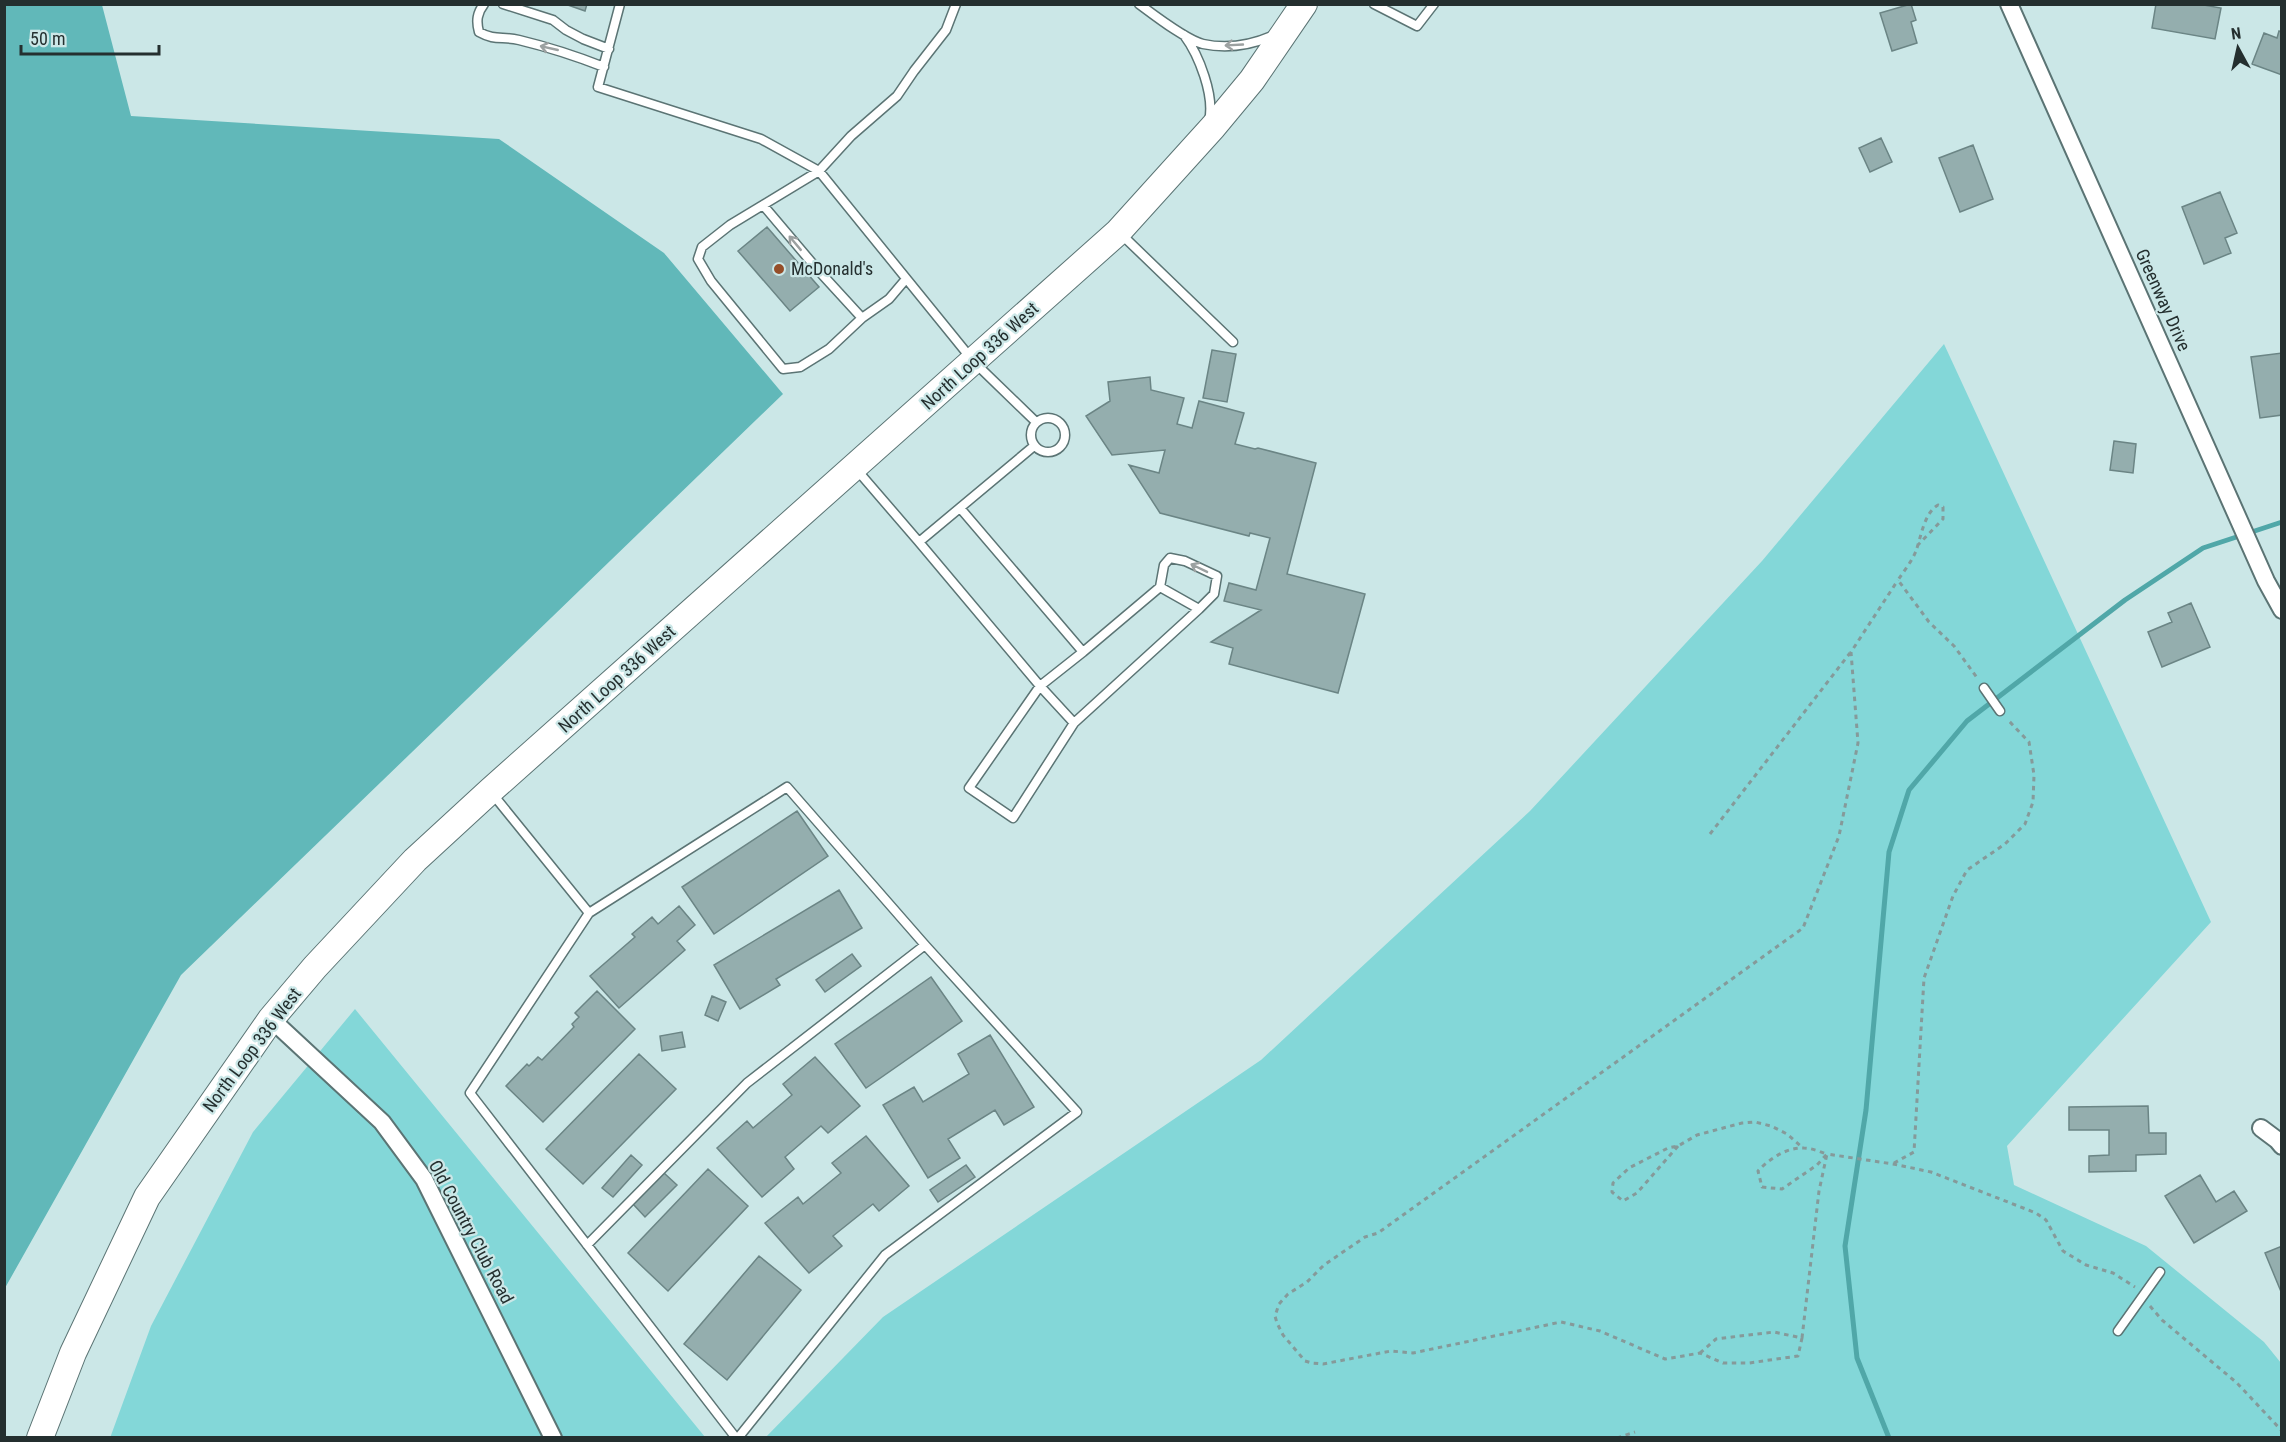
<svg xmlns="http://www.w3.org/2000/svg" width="2286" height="1442" viewBox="0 0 2286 1442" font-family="'Roboto Condensed',sans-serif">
	<rect width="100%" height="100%" fill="#cbe7e7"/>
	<path fill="#83d7d8" d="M1944 344 2211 922 2007 1146 2014 1185 2146 1246 2264 1342 2281 1363V1437L765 1438 883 1317 1261 1060 1530 811 1762 561Z
		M355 1009 705 1437 110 1438 151 1326 253 1132Z"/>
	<path fill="#61b8b9" d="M5 4 102 5 131 116 499 139 664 253 783 394 181 975 5 1288Z"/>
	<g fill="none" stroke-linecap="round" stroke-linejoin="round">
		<path stroke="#50a7a8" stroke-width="5" d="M1889 1438 1857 1358 1845 1246 1866 1110 1889 852 1909 790 1967 721 2125 600 2203 548 2282 522"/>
	</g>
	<path fill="#94aeae" stroke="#6b8585" stroke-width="1.5" d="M565 4H587L585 11Z
		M1911 4 1916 20 1911 22 1917 43 1892 51 1880 13Z
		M2156 4H2198L2221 8 2215 39 2152 28Z
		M2279 31 2282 32V75L2252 64 2264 33 2277 38Z
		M1881 138 1892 162 1870 172 1859 148Z
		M1973 145 1993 199 1960 212 1939 158Z
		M2220 192 2237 233 2225 238 2231 253 2204 264 2182 207Z
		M767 227 819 287 790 311 738 251Z
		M1212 350 1236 354 1227 402 1203 398Z
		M2282 353V415L2260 418 2251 357Z
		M1150 377 1151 390 1184 398 1177 424 1192 428 1199 401 1244 413 1235 444 1255 449 1258 448 1316 463 1287 574 1365 594 1338 693 1229 664 1233 648 1211 642 1261 610 1224 601 1229 583 1256 590 1270 538 1250 533 1249 536 1160 513 1129 465 1159 473 1165 450 1112 455 1086 416 1110 401 1108 382Z
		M2114 441 2136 444 2133 473 2110 470Z
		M2191 603 2210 647 2162 667 2148 632 2172 622 2168 613Z
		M797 811 828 856 714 934 682 887Z
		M839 890 862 928 776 979 780 985 740 1009 714 965Z
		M679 906 695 925 677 941 685 950 619 1008 590 976 635 937 632 934 652 917 658 924Z
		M852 954 861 966 825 992 816 980Z
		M931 977 962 1021 866 1088 835 1044Z
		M597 991 635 1029 543 1122 506 1086 527 1064 529 1066 538 1057 542 1060 574 1027 572 1024 579 1017 575 1013Z
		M712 996 726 1002 718 1021 705 1015Z
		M682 1032 685 1047 662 1051 660 1036Z
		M990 1035 1034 1107 1004 1125 995 1110 948 1139 960 1158 928 1178 883 1105 914 1087 923 1102 969 1074 958 1054Z
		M639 1054 676 1089 583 1184 546 1149Z
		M815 1057 860 1106 828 1133 821 1126 785 1157 794 1169 762 1197 717 1148 747 1121 753 1128 792 1095 783 1084Z
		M2148 1106 2149 1133H2166V1154L2136 1155V1171L2089 1172V1156L2109 1155V1130H2069V1107Z
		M866 1136 909 1186 879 1211 873 1204 833 1236 842 1246 809 1273 765 1223 798 1197 803 1204 841 1173 832 1163Z
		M631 1155 642 1165 613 1197 602 1188Z
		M966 1165 975 1177 938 1202 930 1190Z
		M708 1169 748 1206 668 1291 628 1253Z
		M664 1173 677 1185 645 1217 633 1204Z
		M2200 1175 2216 1202 2234 1191 2247 1211 2194 1243 2165 1196Z
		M2282 1246V1294L2265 1253Z
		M759 1256 801 1290 727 1380 684 1344Z"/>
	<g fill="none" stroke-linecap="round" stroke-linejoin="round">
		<g stroke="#5b7474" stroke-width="11">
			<path id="service" d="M484 4C477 13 476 21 479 32 495 41 502 36 519 40 548 47 576 56 604 67
				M503 4 553 20 566 30 583 39 609 49
				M620 4 598 87 761 139 819 171 974 362 1036 422
				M1139 4C1154 15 1186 40 1203 44 1226 49 1251 45 1272 36
				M1374 4 1417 26 1434 4
				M1184 35C1199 55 1215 96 1209 121
				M763 205 818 270 862 318
				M1121 234 1233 342
				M906 279 889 299 862 318 829 349 800 367 783 369 711 281 698 259 702 247 730 225 819 171 851 136 897 96 914 71 946 30 956 4
				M1031 435a17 17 0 1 1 34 0a17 17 0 1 1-34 0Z
				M857 470 919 542 1034 446
				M919 542 1040 686 1083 652 960 508
				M1160 587 1164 565 1170 558 1185 561 1217 576 1214 594 1199 609
				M1984 688 2000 711
				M1074 723 1040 686 969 788 1013 818 1074 723 1199 609 1160 587 1083 652
				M491 792 589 913
				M587 1245 747 1083 925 945
				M2118 1331 2160 1272
				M736 1438 470 1093 589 913 787 787 925 945 1077 1112 885 1255 738 1438"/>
		</g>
		<g stroke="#5b7474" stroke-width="20">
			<path id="minor" d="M2009 4 2266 581 2282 610
				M271 1019 382 1122 424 1179 553 1438
				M2261 1128 2277 1140 2282 1146"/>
		</g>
		<g stroke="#5b7474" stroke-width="28">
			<path id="primary" d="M40 1438 73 1353 147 1197 271 1019 315 967 415 860 490 791 1118 232 1213 127 1252 80 1304 4"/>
		</g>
		<path stroke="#859a9a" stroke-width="3" stroke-dasharray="4.5 4.5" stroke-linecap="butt" d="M1917 546 1943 519V507L1938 505C1924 513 1921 537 1916 551 1912 561 1904 571 1898 580L1929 622 1954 646 1978 679
			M1710 834 1850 653
			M1678 1146 1637 1193 1623 1201 1612 1192 1613 1183 1629 1168 1668 1148 1678 1146 1697 1135 1742 1123 1755 1122 1771 1126 1787 1134 1803 1148
			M1894 1163 1914 1152 1924 978 1953 896 1967 870 2005 844 2025 824 2033 802 2034 775 2029 742 2009 721
			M2150 1306 2162 1320 2237 1383 2282 1431
			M1802 1338 1819 1191 1827 1154C1820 1152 1812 1148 1804 1148 1787 1147 1769 1159 1758 1171L1762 1187 1782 1189 1817 1165 1827 1154 1893 1164 1931 1172 2036 1213 2046 1220 2063 1251 2086 1265 2113 1273 2135 1287
			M1700 1353 1716 1339 1732 1337 1774 1332 1802 1338 1798 1356 1749 1363H1723L1700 1353 1665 1359 1600 1331 1561 1322 1413 1353 1391 1351 1323 1364 1312 1363 1305 1361 1283 1335 1277 1323 1275 1316 1279 1304 1288 1294 1307 1282 1324 1265 1365 1237 1378 1233 1803 928 1839 836 1858 743 1851 652 1898 580
			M1617 1438 1635 1432"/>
		<use href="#service" stroke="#fff" stroke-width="8"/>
		<use href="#minor" stroke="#fff" stroke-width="16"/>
		<use href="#primary" stroke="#fff" stroke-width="26"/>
	</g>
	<defs><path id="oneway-shaft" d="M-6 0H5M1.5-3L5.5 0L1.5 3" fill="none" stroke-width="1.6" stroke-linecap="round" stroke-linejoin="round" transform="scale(1.5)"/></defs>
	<g stroke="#9ca1a1">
		<use href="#oneway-shaft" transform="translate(1234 45) rotate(177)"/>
		<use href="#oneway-shaft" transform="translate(549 48) rotate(-167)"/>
		<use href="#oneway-shaft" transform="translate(795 243) rotate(-130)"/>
		<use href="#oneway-shaft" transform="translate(1199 568) rotate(-154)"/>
	</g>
	<circle fill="#954e29" stroke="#cbe7e7" stroke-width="2" cx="779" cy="269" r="6"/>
	<g text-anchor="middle" stroke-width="4.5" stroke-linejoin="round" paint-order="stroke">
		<g font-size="18" fill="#242f2f" stroke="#cbe7e7" text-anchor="start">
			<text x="791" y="275">McDonald's</text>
		</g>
		<g font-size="18" fill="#242f2f" stroke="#cbe7e7">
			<text transform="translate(2163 300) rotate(66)" y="6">Greenway Drive</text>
			<text transform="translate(980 356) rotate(-42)" y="6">North Loop 336 West</text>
			<text transform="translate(617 679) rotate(-42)" y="6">North Loop 336 West</text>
			<text transform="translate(252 1050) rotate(-53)" y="6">North Loop 336 West</text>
			<text transform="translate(471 1232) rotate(62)" y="6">Old Country Club Road</text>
		</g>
	</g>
	<rect width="2286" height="1442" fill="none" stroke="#242f2f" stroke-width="12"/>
	<g transform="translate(2238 48) rotate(352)" stroke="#cbe7e7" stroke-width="4.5" paint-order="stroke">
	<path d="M0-4.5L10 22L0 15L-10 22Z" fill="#242f2f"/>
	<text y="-9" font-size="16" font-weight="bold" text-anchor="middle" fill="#242f2f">N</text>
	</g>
	<path d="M21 45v9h138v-9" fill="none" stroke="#242f2f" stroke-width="3"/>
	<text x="30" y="45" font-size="18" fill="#242f2f" stroke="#cbe7e7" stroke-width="4.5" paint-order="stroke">50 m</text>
</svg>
